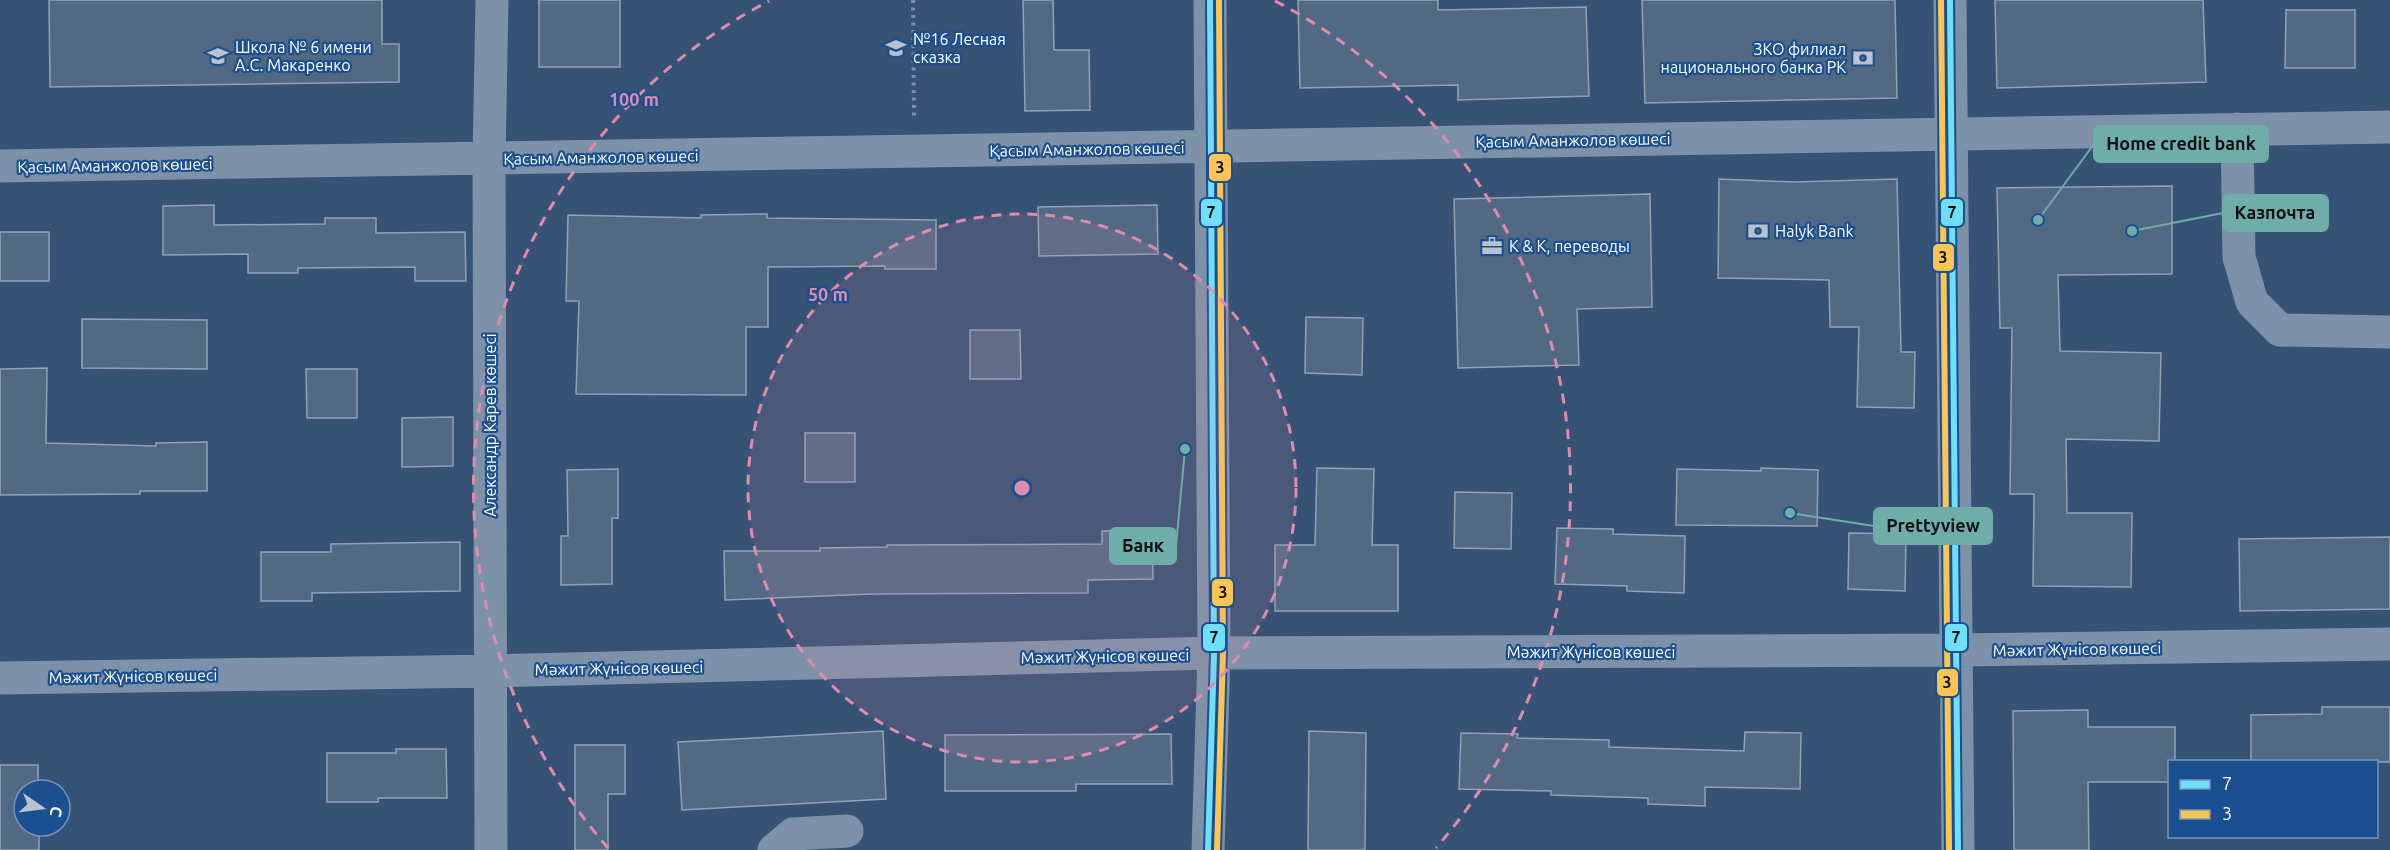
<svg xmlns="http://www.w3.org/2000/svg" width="2390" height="850" viewBox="0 0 2390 850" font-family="Ubuntu,sans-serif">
	<rect width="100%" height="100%" fill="#365274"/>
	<path fill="#526984" stroke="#92a2b6" stroke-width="1.5" d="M49 0H382V44H399V82L50 87Z
		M539 0H620V67H539Z
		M1023 0H1053L1054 50H1089L1090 110 1025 111Z
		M1298 0H1438V10L1586 7 1589 96 1458 100V85L1300 88Z
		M1642 0H1895L1897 98 1645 103Z
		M1995 0H2203L2206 82 1997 88Z
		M2286 10H2355V68H2285Z
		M1719 179 1794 182 1897 179 1901 352H1915L1914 408 1857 407 1859 327H1830L1829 280 1718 278Z
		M2172 186V274L2058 275 2060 351 2161 353 2159 441 2066 439 2067 513H2132L2131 587 2033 586 2034 494H2010L2012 328H2000L1997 188Z
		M1650 194 1652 307 1577 309 1579 365 1458 368 1454 199Z
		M214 205V225L325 224V218H376V233L465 232 466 281H415V267L298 268V273H248V254L163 255V206Z
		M1157 205 1158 254 1039 256 1038 207Z
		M767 214V218L936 220V269H885V266L768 267V327H746V395L576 394 579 301H566L568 215 701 218V215Z
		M0 232H49V281H0Z
		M1306 317 1363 318 1362 375 1305 373Z
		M82 319 207 320V369L82 368Z
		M970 330H1020L1021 379H970Z
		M47 368 46 443 156 446V443L207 442V491H140V494L0 495V369Z
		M306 369H357V418H307Z
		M453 417V466L402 467V418Z
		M805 433H855V482H805Z
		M1317 468 1374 469 1372 545H1398V611H1275V545H1315Z
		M1761 468 1818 470 1817 526 1676 525 1677 469 1761 471Z
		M618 469V518H612V584L561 585V536H568L567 470Z
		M1455 492 1512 493 1511 549 1454 548Z
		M1557 528 1613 529V534L1685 536 1684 593 1627 591V586L1555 584Z
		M1152 530 1153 579 1088 580V593L872 594 725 600 724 551H820V548L887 547V545L1102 544V531Z
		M1849 533 1906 534 1905 591 1848 589Z
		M2390 537V609L2240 611 2239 539Z
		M460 542V591L312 593V601H261V552H331V544Z
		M2322 707H2390V762H2251V715L2322 714Z
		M2088 710V727H2175V762H2169V782H2088L2089 850H2014L2013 711Z
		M883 731 886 799 682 810 678 742Z
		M1309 731 1366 733 1365 850H1308Z
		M1745 732 1801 733 1800 789 1705 787V806L1648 804V798L1551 795V791L1459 789 1461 733 1518 734 1517 738 1609 740V747L1744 751Z
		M1171 734 1172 784H1076V791H945V735Z
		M575 745H625V794H608V850H575Z
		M396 749H446L447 798H378V802H327V753H396Z
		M0 765H38V790H24V826H39V850H0Z"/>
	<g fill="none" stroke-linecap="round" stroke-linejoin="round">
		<path stroke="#7d92a8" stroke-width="4" stroke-dasharray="3 4.5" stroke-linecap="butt" d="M913 0 914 116"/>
		<path stroke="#7d92a8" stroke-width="33" d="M1950 0 1958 850
			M2237 129 2239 257 2252 302 2280 330 2390 332
			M0 166 2390 127
			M0 678 492 671 1214 653 1956 650 2390 644
			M491 850 489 159 492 0
			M774 850 793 834 847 831
			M1208 850 1214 653 1210 0"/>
		<g stroke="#1b4f8f" stroke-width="10">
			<path id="bus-1" d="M1950 0 1958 850
				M1208 850 1214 653 1210 0"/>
		</g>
		<g stroke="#1b4f8f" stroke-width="10">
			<path id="bus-2" d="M1941 0 1949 850
				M1217 850 1223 653 1219 0"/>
		</g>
		<use href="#bus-1" stroke="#6ddff8" stroke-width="6"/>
		<use href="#bus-2" stroke="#fcc553" stroke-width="6"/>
	</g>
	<circle cx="1022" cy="488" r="274" fill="#e08cad" fill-opacity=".12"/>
	<g fill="none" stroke="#e08cad" stroke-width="3" stroke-dasharray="10 8">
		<circle cx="1022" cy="488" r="274"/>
		<path d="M608 848A549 549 0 0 1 769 1M1275 1A549 549 0 0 1 1436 848"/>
	</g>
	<defs>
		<g id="school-bare" transform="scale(1.62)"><path d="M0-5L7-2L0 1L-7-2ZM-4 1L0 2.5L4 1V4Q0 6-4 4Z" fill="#b9c2ce" stroke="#1b4f8f" stroke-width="2.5" paint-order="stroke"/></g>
		<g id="bank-bare" transform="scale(1.62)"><path d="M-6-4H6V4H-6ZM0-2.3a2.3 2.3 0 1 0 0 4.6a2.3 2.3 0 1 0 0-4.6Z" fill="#b9c2ce" stroke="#1b4f8f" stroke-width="2.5" paint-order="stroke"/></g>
		<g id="office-bare" transform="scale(1.62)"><path d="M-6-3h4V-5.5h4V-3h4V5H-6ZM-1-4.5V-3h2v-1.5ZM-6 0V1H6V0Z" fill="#b9c2ce" stroke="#1b4f8f" stroke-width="2.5" paint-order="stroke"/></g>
	</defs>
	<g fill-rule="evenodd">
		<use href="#school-bare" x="896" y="48"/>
		<use href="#school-bare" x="218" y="56"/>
		<use href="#bank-bare" x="1863" y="58"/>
		<use href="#bank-bare" x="1758" y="231"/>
		<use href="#office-bare" x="1492" y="246"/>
	</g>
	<g text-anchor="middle" stroke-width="4.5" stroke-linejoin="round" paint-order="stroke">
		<g font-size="16" fill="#fff" stroke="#1b4f8f" text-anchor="start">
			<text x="913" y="45">№16 Лесная<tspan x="913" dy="18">сказка</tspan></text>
			<text x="235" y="53">Школа № 6 имени<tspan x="235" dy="18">А.С. Макаренко</tspan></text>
			<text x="1846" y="55" text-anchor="end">ЗКО филиал<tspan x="1846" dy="18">национального банка РК</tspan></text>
			<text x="1775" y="237">Halyk Bank</text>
			<text x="1509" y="252">K &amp; K, переводы</text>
		</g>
		<g font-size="16" fill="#fff" stroke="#1b4f8f">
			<text transform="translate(1573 140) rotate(-1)" y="6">Қасым Аманжолов көшесі</text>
			<text transform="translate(1087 149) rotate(-1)" y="6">Қасым Аманжолов көшесі</text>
			<text transform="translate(601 157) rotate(-1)" y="6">Қасым Аманжолов көшесі</text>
			<text transform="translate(115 165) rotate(-1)" y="6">Қасым Аманжолов көшесі</text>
			<text transform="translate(490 425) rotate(-90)" y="6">Александр Карев көшесі</text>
			<text transform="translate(2077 649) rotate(-1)" y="6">Мәжит Жүнісов көшесі</text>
			<text x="1591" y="658">Мәжит Жүнісов көшесі</text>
			<text transform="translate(1105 656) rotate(-1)" y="6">Мәжит Жүнісов көшесі</text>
			<text transform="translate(619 668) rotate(-1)" y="6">Мәжит Жүнісов көшесі</text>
			<text transform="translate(133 676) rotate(-1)" y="6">Мәжит Жүнісов көшесі</text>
		</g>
	</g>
	<circle cx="1022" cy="488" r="9" fill="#e08cad" stroke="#1b4f8f" stroke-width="3"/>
	<g font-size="18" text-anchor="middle" font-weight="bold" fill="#e08cad" stroke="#1b4f8f" stroke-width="4.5" stroke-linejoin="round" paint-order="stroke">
		<text x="634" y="106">100 m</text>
		<text x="828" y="301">50 m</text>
	</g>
	<path fill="none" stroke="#6fada8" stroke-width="2" d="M2038 220L2094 144M2132 231L2223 213M1790 513L1874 526M1185 449L1176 546"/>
	<g fill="#6fada8" stroke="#1b4f8f" stroke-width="2">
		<circle cx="2038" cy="220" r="6"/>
		<circle cx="2132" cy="231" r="6"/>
		<circle cx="1790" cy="513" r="6"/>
		<circle cx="1185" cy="449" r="6"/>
	</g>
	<g fill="#6fada8" stroke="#6fada8" stroke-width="2">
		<rect x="2094" y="126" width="174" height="36" rx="6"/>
		<rect x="2223" y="195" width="105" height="36" rx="6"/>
		<rect x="1874" y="508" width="118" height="36" rx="6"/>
		<rect x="1110" y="528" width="66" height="36" rx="6"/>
	</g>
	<g font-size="18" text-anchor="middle" font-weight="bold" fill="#111">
		<text x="2181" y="150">Home credit bank</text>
		<text x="2275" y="219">Казпочта</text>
		<text x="1933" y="532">Prettyview</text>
		<text x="1143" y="552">Банк</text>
	</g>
	<g stroke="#1b4f8f" stroke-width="2">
		<rect x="1208" y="153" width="24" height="29" rx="6" fill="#fcc553"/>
		<rect x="1940" y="198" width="24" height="29" rx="6" fill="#6ddff8"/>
		<rect x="1200" y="198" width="23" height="29" rx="6" fill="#6ddff8"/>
		<rect x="1932" y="243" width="23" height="29" rx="6" fill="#fcc553"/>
		<rect x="1211" y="578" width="23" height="29" rx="6" fill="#fcc553"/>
		<rect x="1944" y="623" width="24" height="29" rx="6" fill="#6ddff8"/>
		<rect x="1202" y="623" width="24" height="29" rx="6" fill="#6ddff8"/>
		<rect x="1936" y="668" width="23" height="29" rx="6" fill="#fcc553"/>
	</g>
	<g font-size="16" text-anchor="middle" font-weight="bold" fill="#111">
		<text x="1220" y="173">3</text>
		<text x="1952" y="218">7</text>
		<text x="1211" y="218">7</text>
		<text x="1943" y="263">3</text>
		<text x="1223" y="598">3</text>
		<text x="1956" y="643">7</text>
		<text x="1214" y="643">7</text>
		<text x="1947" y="688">3</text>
	</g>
	<rect x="2168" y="760" width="210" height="78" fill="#1b4f8f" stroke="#7695bc" stroke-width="1.5"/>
	<rect x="2180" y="780" width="30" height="9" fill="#6ddff8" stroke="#7695bc" stroke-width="1.5"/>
	<text x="2222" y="790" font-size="18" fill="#ffffff">7</text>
	<rect x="2180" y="810" width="30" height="9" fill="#fcc553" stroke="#7695bc" stroke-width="1.5"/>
	<text x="2222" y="820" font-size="18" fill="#ffffff">3</text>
	<g transform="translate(42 808) rotate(104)"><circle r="28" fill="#1b4f8f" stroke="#7695bc" stroke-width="1.5"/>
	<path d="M0-4.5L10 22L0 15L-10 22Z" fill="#b9c2ce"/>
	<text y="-9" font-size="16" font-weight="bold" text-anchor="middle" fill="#ffffff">С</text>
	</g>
</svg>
